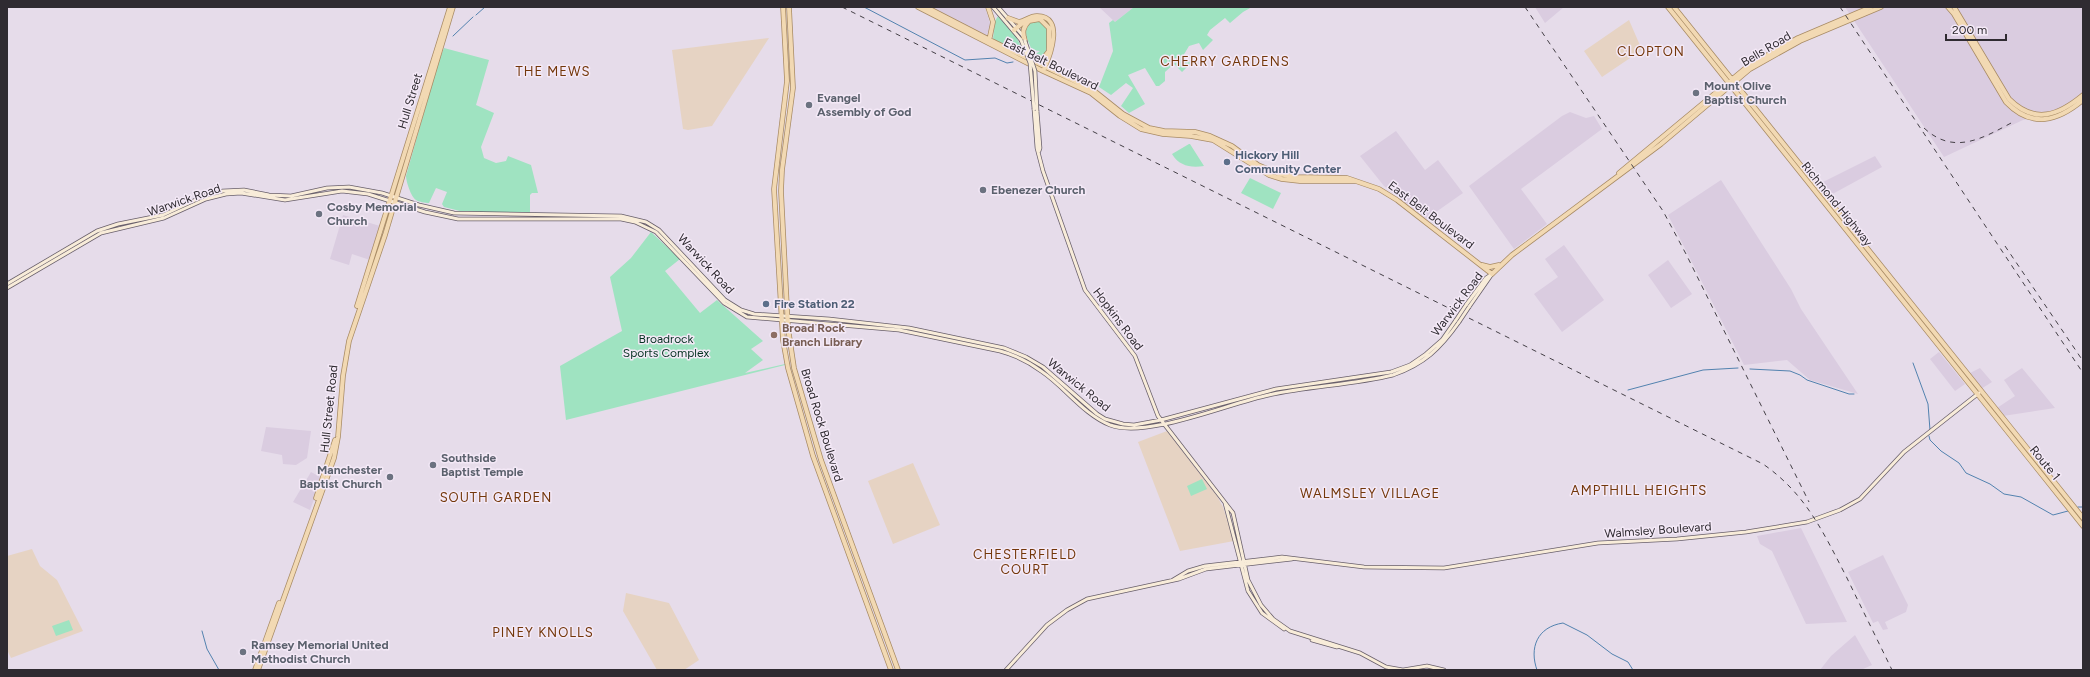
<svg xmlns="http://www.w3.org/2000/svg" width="2090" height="677" viewBox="0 0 2090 677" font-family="Figtree,sans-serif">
	<rect width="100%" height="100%" fill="#e6dcea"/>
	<path fill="#dacce0" d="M931 7H985L990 23 987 36Z
		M1099 7H1134L1115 22Z
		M1535 7H1564L1545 23Z
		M1845 7H2083V93L2065 108 2023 120 1944 157Z
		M1570 112 1586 118 1594 116 1602 129 1521 189 1547 224 1514 249 1469 186 1562 116Z
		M1396 131 1425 170 1438 160 1463 193 1426 219 1384 186 1360 156Z
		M1875 156 1882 167 1827 197 1817 185Z
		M1721 180 1791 289 1801 309 1858 394 1810 380 1787 360 1744 365 1668 215Z
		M343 215 380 226 370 260 352 254 349 265 330 259Z
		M1564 245 1604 300 1562 332 1534 294 1558 277 1545 259Z
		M1668 260 1692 294 1671 308 1648 275Z
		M1939 352 1965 384 1955 391 1930 359Z
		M1980 368 1992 382 1981 389 1970 373Z
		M2022 368 2055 408 2003 416 1997 408 2015 396 2004 380Z
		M266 427 311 431 307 458 296 465 283 464 282 455 261 451Z
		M311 472 322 478 310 510 293 502Z
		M1801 528 1847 622 1806 624 1772 551 1760 544 1757 536Z
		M1883 555 1908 605 1906 612 1885 622 1888 629 1883 630 1878 621 1873 623 1848 572Z
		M1855 635 1872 665 1863 669 1852 670H1820L1831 656Z"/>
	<path fill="#e6d3c3" d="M1629 20 1642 50 1602 77 1584 51Z
		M769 38 712 126 688 130 683 129 672 50Z
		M1167 431 1217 496 1223 507 1234 541 1180 551 1138 442Z
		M913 463 940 525 893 544 868 481Z
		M32 549 40 566 57 580 83 631 11 658 7 650V556Z
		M626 593 669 603 699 660 684 670H657L623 611Z"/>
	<path fill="#9fe3c1" d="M1134 7H1252L1243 12 1230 23 1225 18 1210 30 1207 35 1213 40 1203 50 1199 43 1189 46 1183 56 1191 63 1182 72 1174 64 1165 72V81L1159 86H1156L1145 68 1128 75 1145 104 1129 113 1121 106 1133 88 1126 83 1111 95 1099 87 1113 51 1109 23 1113 20 1115 22Z
		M998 16 1017 38 1024 53H1019L993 39 995 21Z
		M1038 20C1053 27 1050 46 1042 58L1037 59 1034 55 1040 51 1032 50C1028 40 1022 32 1030 23Z
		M444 48 489 60 476 105 494 113 481 147 484 158 496 163 506 161 508 156 531 165 538 193H532L530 195V213L464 212 444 207 442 204 447 192 436 188 429 203C425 203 419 202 416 200 411 197 406 181 406 176L438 63Z
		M1189 144H1190L1204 166C1191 168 1179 166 1172 154Z
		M1250 178 1281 193 1273 209 1241 193Z
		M651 232 680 259 665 271 700 313 717 300 763 341 751 349 763 360 745 373 785 364V365L566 420 560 366 622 331 610 277 631 258Z
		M1202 479 1207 489 1191 496 1187 486Z
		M69 620 73 630 56 636 52 626Z"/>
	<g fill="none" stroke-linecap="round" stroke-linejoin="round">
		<path stroke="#5282af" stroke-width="1" d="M864 7 965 60 995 58 1007 63 1013 62
			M476 15 485 7
			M453 36 473 17
			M1913 363 1928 404 1930 430
			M1750 369 1790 371 1800 375 1807 380 1849 394H1854
			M1628 390 1703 370 1738 368
			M1929 436 1930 440 1941 451 1959 463 1966 473 1990 484 2004 494 2021 497 2053 515 2068 511
			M2078 507H2083
			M202 631 207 649 219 670
			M1537 670C1529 648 1537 627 1563 623L1587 635 1612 654 1628 662 1633 670"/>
		<g stroke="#685f6b" stroke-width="4.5">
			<path id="secondary" d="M993 7 1021 40
				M998 7 1024 37
				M1034 109 1037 148 1043 171 1085 290 1135 356 1158 416 1233 513 1248 580 1261 605 1273 619 1290 631 1360 653 1386 667 1403 670 1427 666 1444 670
				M1037 111 1040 148 1039 151
				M7 284 97 231 118 224 163 215 204 196 223 191 244 190 269 195 291 196 327 188 349 187 382 193 419 205 454 213 621 216 646 222 659 230 725 300 741 310 754 314 829 319 909 328 1004 348 1026 357 1043 367 1097 414 1105 419 1123 424 1134 425 1161 420 1276 389 1391 372 1410 365 1426 354 1442 340 1456 320
				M7 288 101 233 164 218 206 199 226 194 241 193 285 200 342 191 368 194 425 212 458 219H621L635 222 656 232 724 303 747 317 899 330 1000 351C1015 355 1029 362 1041 371 1065 387 1083 414 1110 425 1147 439 1229 403 1269 395 1310 386 1352 385 1393 375 1424 364 1440 349 1459 322
				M1466 305 1486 278 1492 274
				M1469 307 1492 274
				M1225 503 1248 591 1262 613 1284 629
				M1173 580 1188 571 1205 566 1282 557 1364 567 1444 568 1598 543 1677 539 1746 532 1807 522 1840 510 1860 499 1904 452 1979 393
				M1312 640 1337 647
				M1006 670 1047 625 1067 610 1087 599 1179 579 1206 569 1292 559"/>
		</g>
		<g stroke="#a88b65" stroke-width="5.5">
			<path id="primary" d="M783 7 787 81 774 189 783 340 788 368 813 456 891 670
				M789 7 793 88 782 170 781 191 788 328 794 368 821 460 898 670
				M918 7 1043 71 1091 93 1120 116 1141 129 1163 134 1191 136 1213 140 1269 175 1282 179 1300 181H1354
				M926 7 992 41 1093 90 1123 114 1149 128 1164 131 1195 132 1210 136 1232 146 1258 165 1279 174 1296 177 1347 178 1379 189 1397 200 1492 274 1512 255 1661 144 1750 69 1800 41 1881 7
				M988 7 993 22 989 41
				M1668 7 2083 526
				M1674 7 2083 518
				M1948 7 1954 14 2006 102C2032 129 2058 121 2083 100
				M1954 7 2009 99C2035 125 2059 115 2083 95
				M1008 18 1019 22C1025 21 1030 16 1037 16 1065 16 1050 56 1044 69
				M1014 30 1024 22
				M1025 41C1022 32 1023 27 1029 21L1040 19 1049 28V51
				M1034 61 1042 60 1049 51
				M1619 173 1748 66 1798 38 1871 7
				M1482 265 1490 267 1499 265
				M357 306 450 7
				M316 498 335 440
				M255 670 279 603
				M258 670 334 458 338 437 343 376 349 341 385 235 453 7"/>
		</g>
		<use href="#secondary" stroke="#f8ecd9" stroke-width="3"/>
		<use href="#primary" stroke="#f2d9b3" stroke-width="4"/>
		<path stroke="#454047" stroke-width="1" stroke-dasharray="5 5" stroke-linecap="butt" d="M842 7 1763 464C1806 494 1823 532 1846 576 1861 607 1877 639 1892 670
			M1525 7 1663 211 1686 254 1809 502
			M1840 7 2083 373
			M1924 128C1954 156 1983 138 2013 122
			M2005 246 2083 361"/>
		<g stroke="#685f6b" stroke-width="4.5" stroke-linecap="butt">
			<path id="secondary-bridge" d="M1021 40 1030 63 1034 109
				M1025 41 1035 71 1037 111
				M1456 320 1466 305
				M1459 322 1469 307"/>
		</g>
		<use href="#secondary-bridge" stroke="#f8ecd9" stroke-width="3"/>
	</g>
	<g fill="#6b7280" stroke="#f4e9f7" stroke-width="1.5">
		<circle cx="1696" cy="93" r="4"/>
		<circle cx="809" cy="105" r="4"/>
		<circle cx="983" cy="190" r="4"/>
		<circle cx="319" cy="214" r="4"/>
		<circle cx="433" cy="465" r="4"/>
		<circle cx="390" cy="477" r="4"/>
		<circle cx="243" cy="652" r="4"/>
	</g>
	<g fill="#5c6f8a" stroke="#f4e9f7" stroke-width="1.5">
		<circle cx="1227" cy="162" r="4"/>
		<circle cx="766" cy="304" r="4"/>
	</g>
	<circle fill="#8d6e63" stroke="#f4e9f7" stroke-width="1.5" cx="774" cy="335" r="4"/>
	<g text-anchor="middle" stroke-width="3" stroke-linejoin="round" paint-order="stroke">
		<g font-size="12" fill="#2f2b31" stroke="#f4e9f7">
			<text transform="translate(1766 49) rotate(-31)" y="4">Bells Road</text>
			<text transform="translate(1051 64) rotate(26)" y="4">East Belt Boulevard</text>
			<text transform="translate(410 101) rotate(-73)" y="4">Hull Street</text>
			<text transform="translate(184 200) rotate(-19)" y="4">Warwick Road</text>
			<text transform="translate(1837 204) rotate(51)" y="4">Richmond Highway</text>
			<text transform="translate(1431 215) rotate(37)" y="4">East Belt Boulevard</text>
			<text transform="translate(706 264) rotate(47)" y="4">Warwick Road</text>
			<text transform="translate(1457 304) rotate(-53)" y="4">Warwick Road</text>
			<text transform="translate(1118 319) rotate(53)" y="4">Hopkins Road</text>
			<text transform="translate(1079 385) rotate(39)" y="4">Warwick Road</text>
			<text transform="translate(329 409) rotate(-84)" y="4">Hull Street Road</text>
			<text transform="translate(822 425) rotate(73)" y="4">Broad Rock Boulevard</text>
			<text transform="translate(2045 463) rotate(51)" y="4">Route 1</text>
			<text transform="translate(1658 530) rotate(-4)" y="4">Walmsley Boulevard</text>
		</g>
		<g font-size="12" font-weight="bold" fill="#5b616d" stroke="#f4e9f7" text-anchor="start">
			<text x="1704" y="90">Mount Olive<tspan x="1704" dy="14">Baptist Church</tspan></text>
			<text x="817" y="102">Evangel<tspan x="817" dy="14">Assembly of God</tspan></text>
			<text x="991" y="194">Ebenezer Church</text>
			<text x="327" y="211">Cosby Memorial<tspan x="327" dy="14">Church</tspan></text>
			<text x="441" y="462">Southside<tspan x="441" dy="14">Baptist Temple</tspan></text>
			<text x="382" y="474" text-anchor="end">Manchester<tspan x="382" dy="14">Baptist Church</tspan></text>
			<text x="251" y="649">Ramsey Memorial United<tspan x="251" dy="14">Methodist Church</tspan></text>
		</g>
		<g font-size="12" font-weight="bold" fill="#4e5e75" stroke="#f4e9f7" text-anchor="start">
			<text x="1235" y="159">Hickory Hill<tspan x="1235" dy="14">Community Center</tspan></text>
			<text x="774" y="308">Fire Station 22</text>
		</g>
		<g font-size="12" font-weight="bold" fill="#785e54" stroke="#f4e9f7" text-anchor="start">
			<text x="782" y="332">Broad Rock<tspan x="782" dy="14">Branch Library</tspan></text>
		</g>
		<g font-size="12" fill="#053322" stroke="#f4e9f7">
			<text x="666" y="343">Broadrock<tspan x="666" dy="14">Sports Complex</tspan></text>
		</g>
		<g font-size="13" letter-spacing="1" fill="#73370a" stroke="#f4e9f7">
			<text x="1651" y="56">CLOPTON</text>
			<text x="1225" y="66">CHERRY GARDENS</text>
			<text x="553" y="76">THE MEWS</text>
			<text x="1639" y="495">AMPTHILL HEIGHTS</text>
			<text x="1370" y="498">WALMSLEY VILLAGE</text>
			<text x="496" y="502">SOUTH GARDEN</text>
			<text x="1025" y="559">CHESTERFIELD<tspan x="1025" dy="15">COURT</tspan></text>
			<text x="543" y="637">PINEY KNOLLS</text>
		</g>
	</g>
	<rect width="2090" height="677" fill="none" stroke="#2f2b31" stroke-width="16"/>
	<path d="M1946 34v6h60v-6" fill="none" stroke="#2f2b31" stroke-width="2"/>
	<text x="1952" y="34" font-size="12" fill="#2f2b31" stroke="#f4e9f7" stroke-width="3" paint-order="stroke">200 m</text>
</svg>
